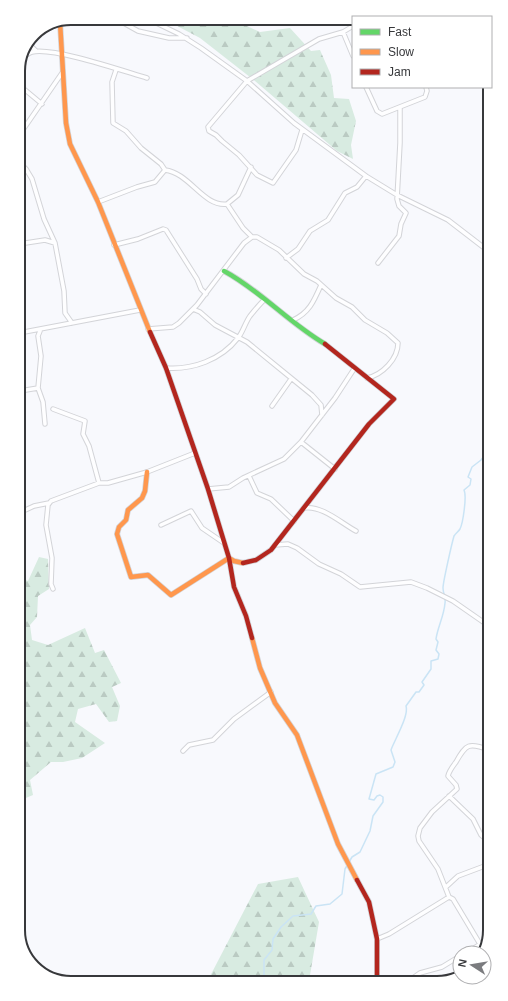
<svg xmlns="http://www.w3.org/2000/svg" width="508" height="1001" viewBox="0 0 508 1001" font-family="Arial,sans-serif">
	<defs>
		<pattern id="forest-firs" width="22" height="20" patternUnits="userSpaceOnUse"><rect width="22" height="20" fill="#d8ebe1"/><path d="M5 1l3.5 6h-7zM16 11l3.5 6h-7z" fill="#bacac2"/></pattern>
	</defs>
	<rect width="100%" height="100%" fill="#f8f9fd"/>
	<path fill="url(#forest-firs)" d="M162 18H229L232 25 238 22 260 32 290 28 311 51 320 50 331 75 334 98 349 99 356 121 351 145 353 159 337 151 255 81 200 38Z
		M39 557 48 559 49 589 38 596 37 617 30 625 32 640 48 645 85 628 95 653 104 650 121 683 112 687 120 706 117 721 109 722 96 704 78 709 75 722 105 743 82 758 63 762H51L30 780 33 795 21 800 20 577 28 581Z
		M298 877 319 922 309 981 207 982 258 884Z"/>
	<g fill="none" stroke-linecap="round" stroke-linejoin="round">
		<path stroke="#cae4f5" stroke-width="1.5" d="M262 981 264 976V960L272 950 273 939 281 927 293 916 311 914 316 906 330 904 342 894 345 869 352 857 360 852 370 831 373 816 383 802V797L380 795 377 796 374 800 369 799 376 774 393 767 395 762 391 750C395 739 409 716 406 706L416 692H419L424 685 422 682 431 669V661L438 659 439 654 436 650 438 642 436 639C438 626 444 616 445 603 446 598 443 593 443 588 443 582 452 543 454 536 456 533 458 532 460 529 463 523 467 496 464 490L470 485 471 479 468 477 472 467 481 460 488 451"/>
		<g stroke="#d3d4d8" stroke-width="5.5">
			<path id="street" d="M100 18 120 21 138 31 169 38H187
				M146 18 179 34 201 48 247 81 294 123 366 176 397 195 448 220 487 250
				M343 32 353 56
				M29 44 36 51
				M22 59C25 56 28 53 32 52 54 47 123 71 147 78
				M116 70 112 82 113 123 126 131 141 148 161 164 165 170
				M18 84 42 104
				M366 87 377 111 382 114 425 97 427 91 426 87
				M302 130 296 150 273 183 257 175 239 155 222 141 216 135 209 131 208 127 247 81 319 39 343 32 353 26
				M18 137 62 73
				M19 162 26 169 32 179 44 219 55 243 64 291 65 313 72 323
				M98 202 137 187 155 182 165 170C190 173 203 207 227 204L238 195 251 167
				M227 204 243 228 252 237H257L279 250 304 274 317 281 336 298 352 307 365 320 387 333 398 343C398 359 382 375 367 378
				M19 244 45 240 55 243
				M114 245 138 239 163 229 166 230 197 279 201 289 206 294
				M286 258 298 249 310 231 328 220 345 193 357 187 366 176
				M378 263 399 236 401 224 406 213 399 206 397 199 400 143V108
				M193 309 200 312 215 325 247 342 312 395 321 405 322 415
				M293 320C309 313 314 301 321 285
				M148 329 173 327 179 323 197 305 244 243 252 237
				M40 331 38 336 41 356 38 388 43 402 45 424
				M19 333 140 310
				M166 368C192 370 221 360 238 338 243 332 245 323 250 316 254 311 259 305 264 300
				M20 391 38 388
				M272 406 291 379
				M53 409 85 421 83 434 89 446 99 483
				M301 442 335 469
				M249 476 257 493 271 499 294 521
				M208 489 229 487 243 478 284 459 301 442 335 398 354 369
				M304 508C322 505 341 523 356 531
				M161 525 191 511 202 528 224 543
				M23 535 21 512 34 506 49 503
				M275 545 288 544 297 548 319 564 341 574 360 587 411 582 427 588 453 601 489 626
				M53 589 51 584 52 558 46 525 48 505 51 501 99 483H108L147 472 195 453
				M489 644V653
				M183 751 189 745 213 740 234 719 271 692
				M449 796 473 819 481 835 490 843
				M446 887 458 876 490 864
				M449 897 453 899 480 944
				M377 939 389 934 449 897 438 869 419 841 418 836 420 828 432 812 457 789 456 785 448 776C449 771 453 766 456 762 466 744 469 742 489 750
				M466 953 487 940
				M410 980 420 973 442 967 460 956"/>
		</g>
		<g stroke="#d3d4d8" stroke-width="6">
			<path id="fast" d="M224 271C261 291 289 323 325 344"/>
		</g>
		<g stroke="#d3d4d8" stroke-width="6">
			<path id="slow" d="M60 22 66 123 70 144 98 202 150 332
				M147 472 145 491 142 498 128 510 126 520 119 527 117 534 131 577 148 575 171 595 229 558 234 561 243 563
				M252 638 260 668 275 703 297 735 338 844 357 880"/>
		</g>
		<g stroke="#d3d4d8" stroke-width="6">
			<path id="jam" d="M150 332 166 368 208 489 229 558 234 587 246 616 252 638
				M243 563 256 560 271 550 369 424 394 399 325 344
				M357 880 369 902 377 939V980"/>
		</g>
		<use href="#street" stroke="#fefeff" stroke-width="3.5"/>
		<use href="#fast" stroke="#63d668" stroke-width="4.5"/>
		<use href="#slow" stroke="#ff974d" stroke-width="4.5"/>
		<use href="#jam" stroke="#b3261e" stroke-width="4.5"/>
	</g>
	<path d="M0 0H508V1001H0ZM71 25H437A46 46 0 0 1 483 71V930A46 46 0 0 1 437 976H71A46 46 0 0 1 25 930V71A46 46 0 0 1 71 25Z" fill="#fff" fill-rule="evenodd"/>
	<path fill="none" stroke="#37383b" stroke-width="2" d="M71 25H437A46 46 0 0 1 483 71V930A46 46 0 0 1 437 976H71A46 46 0 0 1 25 930V71A46 46 0 0 1 71 25Z"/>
	<rect x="352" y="16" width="140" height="72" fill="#ffffff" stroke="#afafb1"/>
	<rect x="360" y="29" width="20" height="6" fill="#63d668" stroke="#afafb1"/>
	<text x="388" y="36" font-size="12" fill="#37383b">Fast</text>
	<rect x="360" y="49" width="20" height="6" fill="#ff974d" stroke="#afafb1"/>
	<text x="388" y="56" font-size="12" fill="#37383b">Slow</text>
	<rect x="360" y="69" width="20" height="6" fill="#b3261e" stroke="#afafb1"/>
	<text x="388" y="76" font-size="12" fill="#37383b">Jam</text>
	<g transform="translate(472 965) rotate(282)"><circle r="19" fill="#ffffff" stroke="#afafb1"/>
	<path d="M0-3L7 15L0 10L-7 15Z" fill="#7b7c7f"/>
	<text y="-6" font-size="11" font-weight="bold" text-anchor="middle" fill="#37383b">N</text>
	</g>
</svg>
